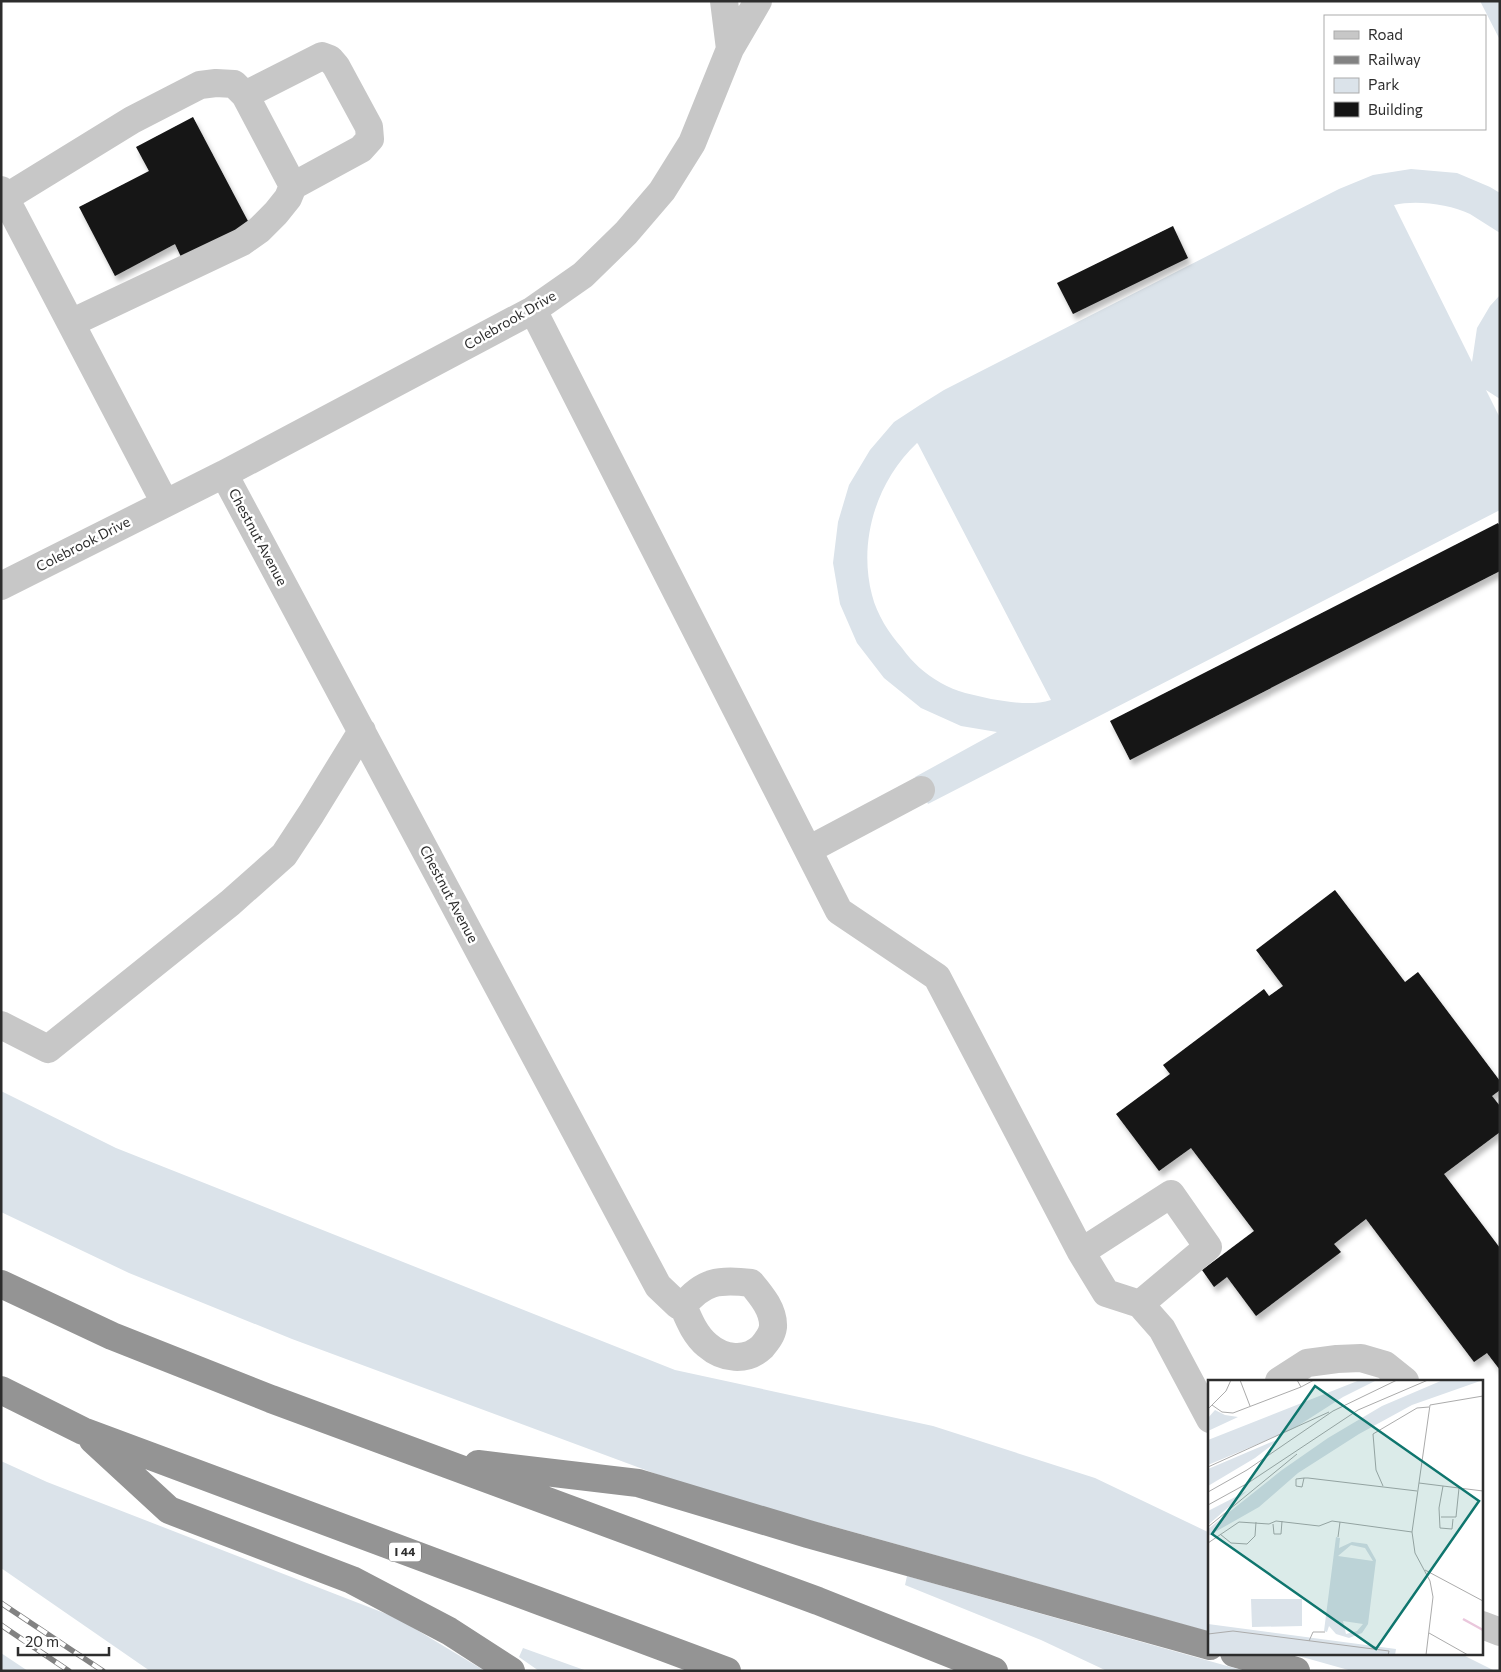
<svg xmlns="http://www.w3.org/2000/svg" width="1501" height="1672" viewBox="0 0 1501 1672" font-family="Commissioner,sans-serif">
	<defs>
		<filter id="shadow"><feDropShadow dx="3" dy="5.5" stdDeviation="2.5" flood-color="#0004"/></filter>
	</defs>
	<rect width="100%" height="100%" fill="#fff"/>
	<path fill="#dbe3ea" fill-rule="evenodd" d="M1480 1H1500V40Z
		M1411 169 1457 173 1490 187 1500 193V233C1490 227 1480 220 1470 214 1449 204 1416 200 1394 205L1472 362 1477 328 1490 306 1500 295V399L1486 390 1500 418V510L928 804 915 777 997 732 961 726 921 708 884 678 857 643 840 604 833 563 838 522 849 485 870 450 894 422 920 405 944 390 1339 189 1373 175ZM917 443 918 444 1051 700C1032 706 1010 702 991 699 974 695 956 692 941 683 924 673 913 663 902 648 889 633 877 615 872 595 858 541 876 482 917 443Z
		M1 1091 116 1148 675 1370 933 1426 1095 1478 1210 1533V1632L828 1525 729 1501 292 1339 129 1273 1 1212Z
		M1 1461 47 1482 397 1618 485 1671H150L1 1568Z
		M907 1576 1245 1671H1107L1041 1640 905 1585Z
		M523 1648 587 1671H539L519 1657Z
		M1 1653 28 1671H1Z
		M1288 1653H1459L1495 1671H1352Z"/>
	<path fill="#141414" filter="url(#shadow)" d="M193 117 249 223 182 259 175 244 115 276 79 207 149 171 136 147Z
		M1173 226 1188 258 1073 314 1057 283Z
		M1498 523 1500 526V571L1130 760 1110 721Z
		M1335 890 1405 982 1418 972 1500 1081V1090L1492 1096 1500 1106V1132L1444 1174 1500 1248V1370L1487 1353 1474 1362 1366 1219 1334 1244 1341 1252 1256 1316 1227 1277 1214 1287 1202 1270 1254 1231 1191 1148 1159 1171 1116 1114 1170 1074 1163 1065 1264 989 1269 996 1283 986 1256 950Z"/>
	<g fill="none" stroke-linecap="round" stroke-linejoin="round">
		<path stroke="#c7c7c7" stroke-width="28" d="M724 1 730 49
			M1 190 165 503
			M5 198 132 120 200 85 216 83 234 84 245 95 293 186
			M533 310 839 911 937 977 1081 1252 1106 1293 1140 1304 1162 1329 1210 1419
			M71 323 242 242 259 230 276 213 288 198 293 186 361 149 370 139 369 127 336 66 330 59 322 56 245 95
			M224 474 658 1286 678 1305 683 1306C703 1281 719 1279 751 1283 761 1295 774 1310 773 1327 772 1335 767 1341 762 1347 746 1362 723 1359 707 1345 695 1335 689 1320 683 1306
			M1 586 224 474 533 310 583 275 626 233 662 191 692 143 730 49 758 1
			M808 850 921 790
			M1 1025 48 1049 230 903 284 855 311 814 362 731
			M1081 1252 1171 1194 1208 1247 1140 1304
			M1279 1381 1307 1363 1337 1359 1361 1358 1385 1365 1405 1381
			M1482 1625 1500 1632"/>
		<path stroke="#949494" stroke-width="28" d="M1 1284 112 1336 271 1399 818 1601 994 1671
			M1 1390 83 1431 727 1671
			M93 1440 169 1510 352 1580 449 1631 511 1671
			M478 1464 638 1483 808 1534 1210 1646
			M1234 1653 1296 1671"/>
		<g stroke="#828282" stroke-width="5.5">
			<path id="rail" d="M1 1603 103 1671
				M1 1625 69 1671"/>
		</g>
		<use href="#rail" stroke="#fff" stroke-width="4" stroke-dasharray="11" stroke-linecap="butt"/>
	</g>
	<g text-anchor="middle" stroke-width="5" stroke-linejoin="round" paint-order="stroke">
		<rect fill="#fff" stroke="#6c6c6c" stroke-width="1" x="389" y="1542.5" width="32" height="19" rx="4"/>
		<g font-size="12" font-weight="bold" fill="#2d2d2d">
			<text x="405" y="1556">I 44</text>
		</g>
		<g font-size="14" fill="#2d2d2d" stroke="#fff">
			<text transform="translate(510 320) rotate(-30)" y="5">Colebrook Drive</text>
			<text transform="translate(258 537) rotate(62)" y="5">Chestnut Avenue</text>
			<text transform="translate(83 544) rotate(-27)" y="5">Colebrook Drive</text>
			<text transform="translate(449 894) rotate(62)" y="5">Chestnut Avenue</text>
		</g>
	</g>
	<g transform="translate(1208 1380)">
		<rect width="275" height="275" fill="#fff"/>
		<path d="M152 0H169L135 17 85 49 0 85V60ZM235 0H275L204 25 151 54 90 93 51 127 0 156V149L74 90 120 58 174 26ZM7 30 17 35 30 37 0 51V38ZM73 58 47 78 0 106V89ZM39 111 0 145V131ZM128 157 132 158 131 168 144 162 159 164 168 180 160 244 154 253 141 258 128 254 121 246 119 252 116 251ZM143 165 157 168 165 181 130 176ZM135 241 155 244 149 251 138 254ZM43 219H94V246L44 247ZM0 244 188 269 187 275H0Z" fill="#dbe3ea" fill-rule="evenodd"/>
		<path fill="none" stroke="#eac7dc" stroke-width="2.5" d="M255 239 275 250"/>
		<path fill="none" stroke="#ababab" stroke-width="1" d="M32 0 42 26M89 0 93 7 106 0M4 25 14 32 25 33 93 7M0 29 18 11 23 0M0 87 121 32M96 98 88 99V106L94 107 96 98H100L209 111M211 103 275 111M175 106 168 90 165 54 209 28 221 27M235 106 231 128 232 148 244 149 245 139M0 112 39 90 125 31 189 0M0 125 40 103 150 30 220 0M233 137H248L251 108M65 144 66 154H73L74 141M0 147 89 74M12 154 23 163 39 164 47 156 48 142M130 157 132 142M0 163 31 142 61 144 68 141 111 146 124 141 204 152M217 190 275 221M221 253 260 275M0 254 25 251 181 271 180 275M101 261 105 252H117M218 275 225 217 222 201 207 173 204 152 222 25 275 16"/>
		<path fill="#0f766e" fill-opacity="0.15" stroke="#0f766e" stroke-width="2.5" d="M107 6 271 121 168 269 4 154Z"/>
		<rect width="275" height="275" fill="none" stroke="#2d2d2d" stroke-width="2.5"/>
	</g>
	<rect width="1501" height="1672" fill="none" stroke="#2d2d2d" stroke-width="5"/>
	<rect x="1324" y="15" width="162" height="115" fill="#ffffff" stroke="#ababab"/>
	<rect x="1334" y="31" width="25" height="8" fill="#c7c7c7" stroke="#ababab"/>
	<text x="1368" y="40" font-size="15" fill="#2d2d2d">Road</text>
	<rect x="1334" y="56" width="25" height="8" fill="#828282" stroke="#ababab"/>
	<text x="1368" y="65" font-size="15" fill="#2d2d2d">Railway</text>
	<rect x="1334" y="78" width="25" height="15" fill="#dbe3ea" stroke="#ababab"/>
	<text x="1368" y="90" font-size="15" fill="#2d2d2d">Park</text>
	<rect x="1334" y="102" width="25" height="15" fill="#141414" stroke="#ababab"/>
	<text x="1368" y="115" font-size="15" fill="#2d2d2d">Building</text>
	<path d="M18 1647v8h91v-8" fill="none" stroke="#2d2d2d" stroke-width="2.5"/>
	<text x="25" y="1647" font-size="15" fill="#2d2d2d" stroke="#ffffff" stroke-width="4" paint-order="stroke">20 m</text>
</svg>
